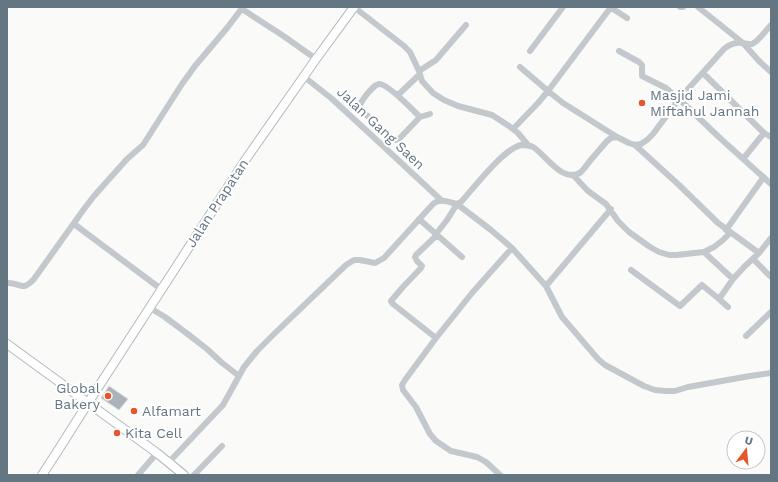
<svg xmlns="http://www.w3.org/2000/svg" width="778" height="482" viewBox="0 0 778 482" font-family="'Work Sans',sans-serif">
	<rect width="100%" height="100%" fill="#fafaf8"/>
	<path fill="#aab3b9" stroke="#dcdcda" d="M109 386 128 399 119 410 101 398Z"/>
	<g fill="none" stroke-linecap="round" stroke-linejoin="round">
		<g stroke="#b3babf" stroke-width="10">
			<path id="secondary" d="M7 344 157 453 184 475
				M42 475 57 452 88 403 246 159 316 59 354 7"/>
		</g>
		<path stroke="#c3c8cc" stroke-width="6" d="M354 7 404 46 410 52 419 71 422 81 433 93 444 100 458 106 492 115 509 126 518 133 528 145
			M610 7 627 18
			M611 7 548 91 563 103 617 137
			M680 7H683
			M698 7 743 43 759 61 771 72
			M242 9 285 37 316 59
			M530 51 563 7
			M619 51 639 62 642 65V76L666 88 679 99 721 139 771 184
			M419 71 436 60 466 25
			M703 73 764 133 771 137
			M303 76 331 98 368 132 441 200
			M398 95 420 74
			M420 117 399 139 396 140 393 139 361 110C358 104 363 100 367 94 370 91 374 85 379 84 387 83 413 110 420 117L430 114
			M513 129 538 103 548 91 520 67
			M635 145 679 185 718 223 759 253
			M743 159 764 133
			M573 175 588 191 606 204 618 221 629 232 650 247 659 252 669 255H676L704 252 714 247 723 240 730 233
			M419 219 462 257
			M74 224 161 289
			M726 230 763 178
			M436 234 447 220 457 204 491 230 512 248 546 286 562 317 598 359 605 365 644 386 655 390 666 391H675L688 387 750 376 771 373
			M704 252 733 279
			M753 259 771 277
			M631 270 680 306 702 285 719 299
			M7 283C21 282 21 293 34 279L84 209 94 196 127 159 143 145 182 84 195 66 227 28 243 7
			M546 286 611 209
			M728 307 719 299 733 279 745 266 759 253 771 238
			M150 308 165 317 189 335 207 349 221 362 239 376
			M746 336 771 312
			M436 338 393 304 391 301 402 288 421 268 422 266 417 261 415 257 416 255 437 235
			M169 462 223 405 244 367 257 351 273 335 346 265 354 260H360L375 263 384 258 433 204C440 198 448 202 457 204L461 202C474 188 503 149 521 145 525 145 529 145 533 147 545 154 563 185 581 172 584 169 587 165 589 162 595 155 601 148 607 141L611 138 617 137 629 143 635 145 641 144 647 140 653 134 679 99 724 49C730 44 735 42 742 43 746 43 749 45 752 44 759 41 766 30 771 25
			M138 475 157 453
			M194 475 222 446
			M500 475 486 462 477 457 451 451 436 441 430 434 416 407 403 390 402 385 405 380 436 338 472 293 512 248"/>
		<use href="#secondary" stroke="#fff" stroke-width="8"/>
	</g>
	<g fill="#e4572e" stroke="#fff" stroke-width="1.5">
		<circle cx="642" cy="103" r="4"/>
		<circle cx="108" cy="396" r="4"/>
		<circle cx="134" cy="411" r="4"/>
		<circle cx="117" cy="433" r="4"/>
	</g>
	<g text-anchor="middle" stroke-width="4" stroke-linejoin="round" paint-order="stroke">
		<g font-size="14" fill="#657683" stroke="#fff" text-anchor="start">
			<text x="650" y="100">Masjid Jami<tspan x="650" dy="16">Miftahul Jannah</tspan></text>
			<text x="100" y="393" text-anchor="end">Global<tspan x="100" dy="16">Bakery</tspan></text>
			<text x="142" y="416">Alfamart</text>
			<text x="125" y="438">Kita Cell</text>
		</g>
		<g font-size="14" fill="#657683" stroke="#fff">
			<text transform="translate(381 128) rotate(43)" y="5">Jalan Gang Saen</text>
			<text transform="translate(217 203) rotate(-57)" y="5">Jalan Prapatan</text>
		</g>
	</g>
	<rect width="778" height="482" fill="none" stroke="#657683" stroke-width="16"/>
	<g transform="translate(746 450) rotate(16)"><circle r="19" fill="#ffffff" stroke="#c1c8cd"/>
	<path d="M0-3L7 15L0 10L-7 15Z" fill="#e4572e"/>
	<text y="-6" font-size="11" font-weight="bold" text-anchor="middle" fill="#657683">U</text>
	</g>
</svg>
